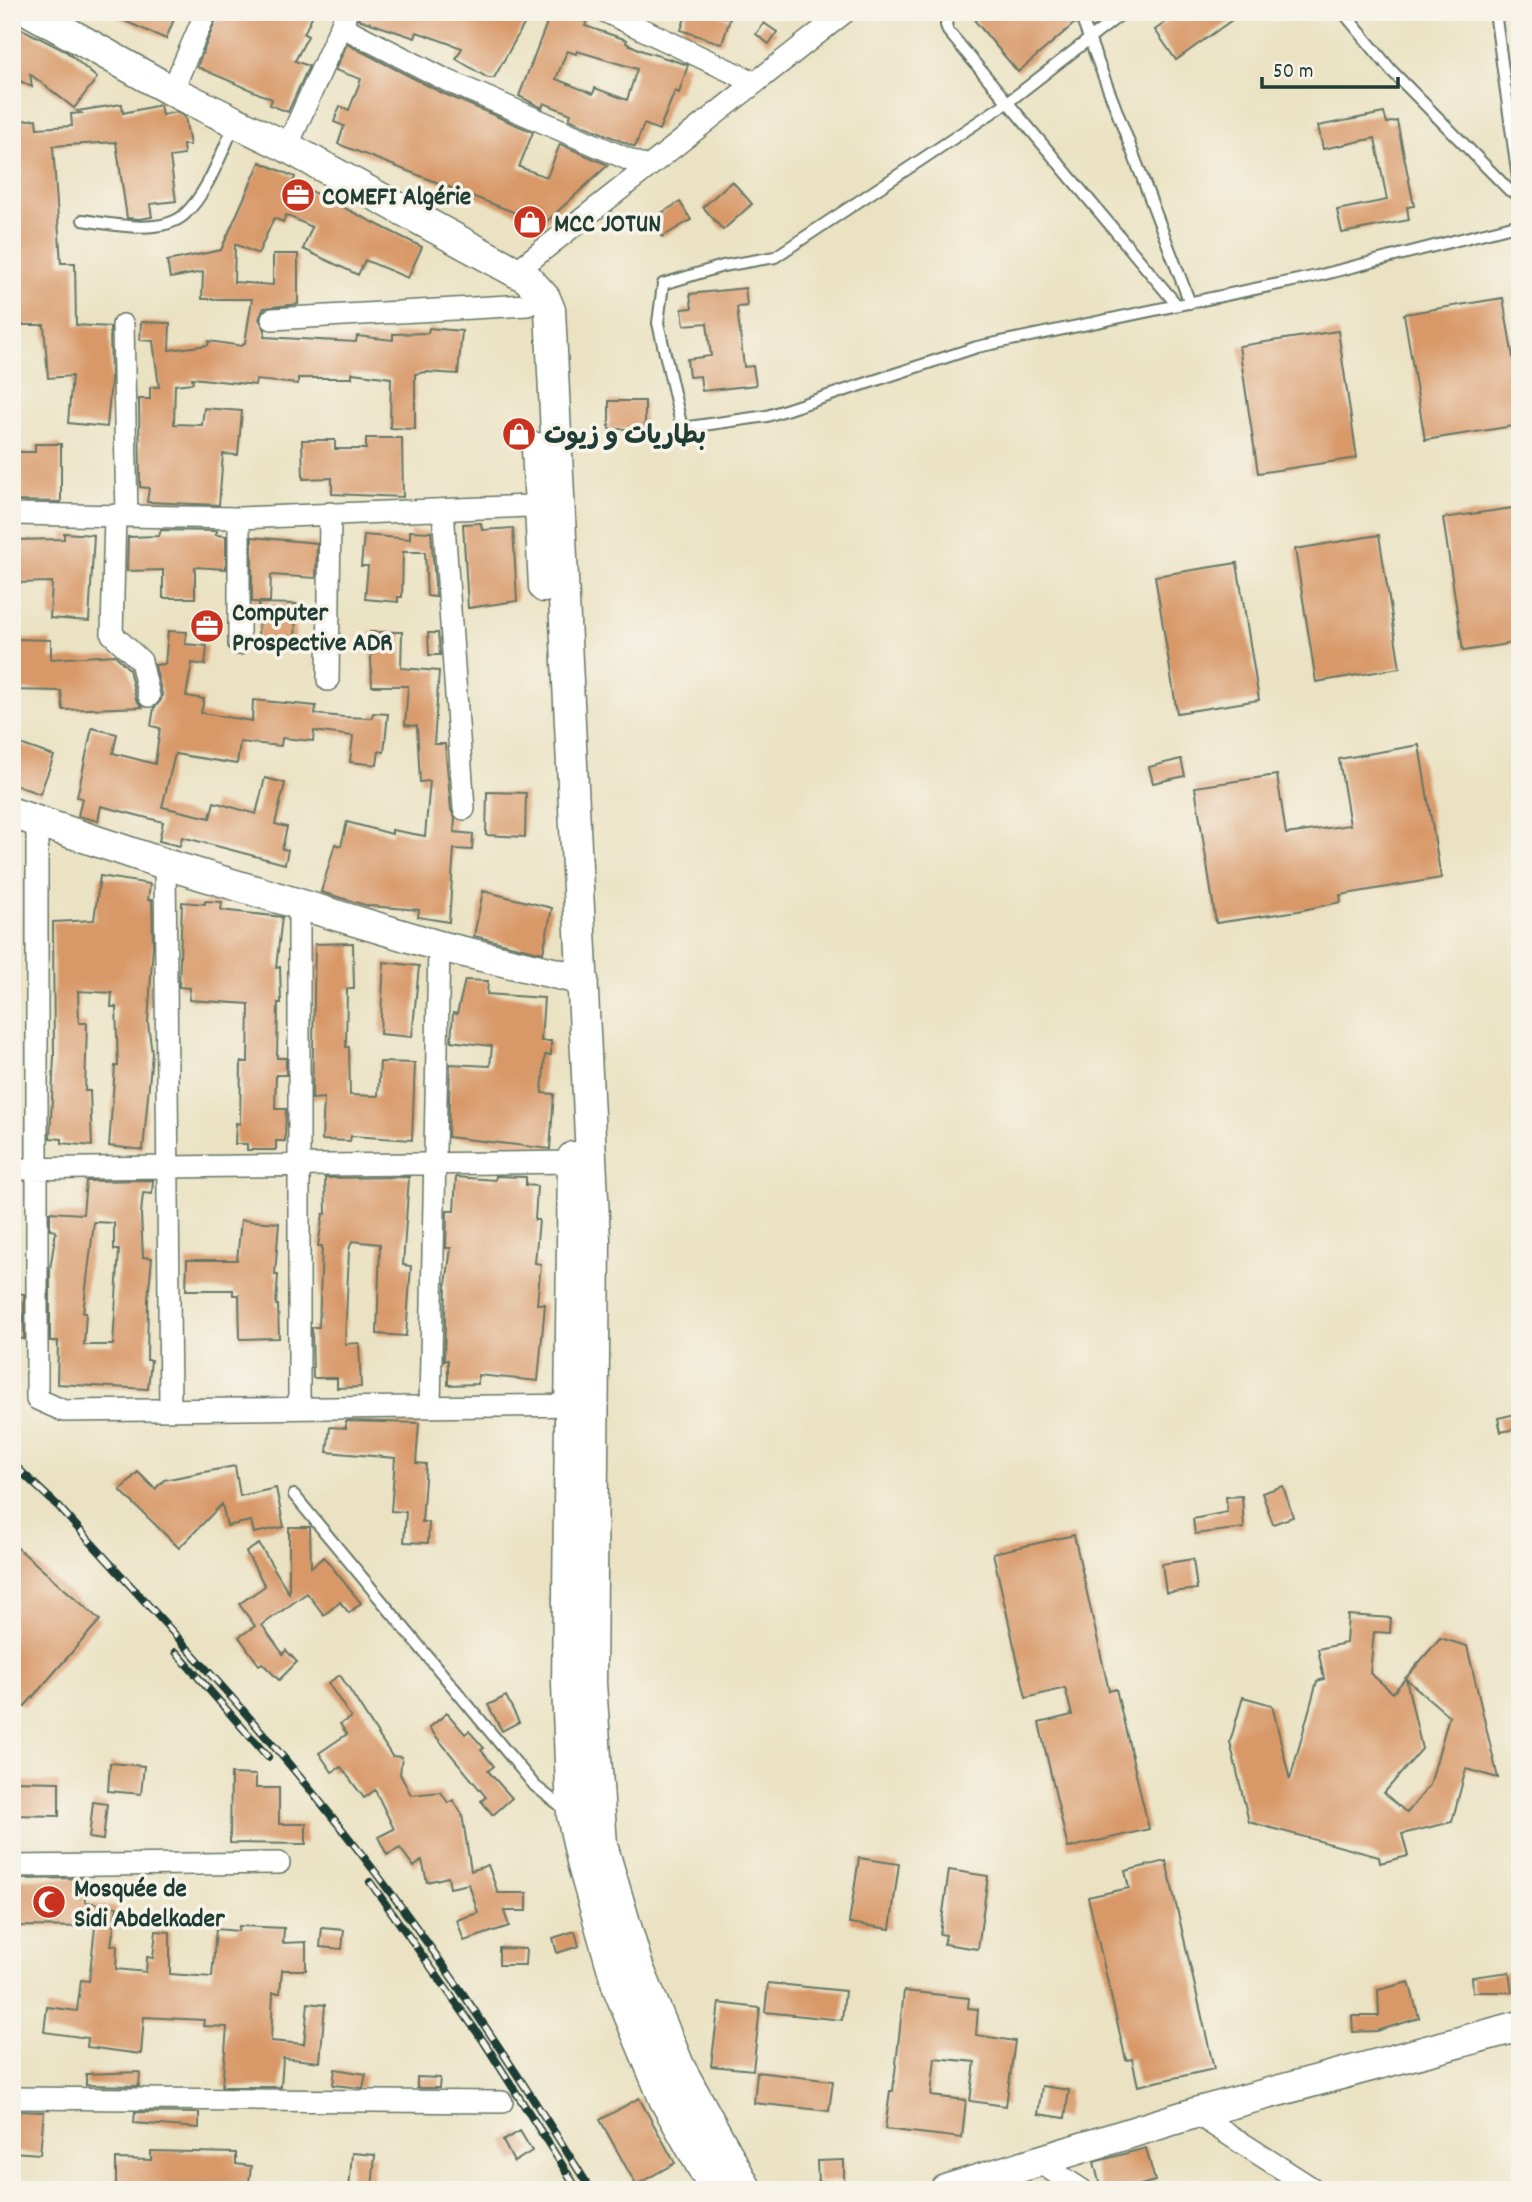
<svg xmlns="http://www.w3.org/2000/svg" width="1532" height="2202" viewBox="0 0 1532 2202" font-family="Dekko,'Playpen Sans Arabic',sans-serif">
	<rect width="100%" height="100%" fill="#f7f3e8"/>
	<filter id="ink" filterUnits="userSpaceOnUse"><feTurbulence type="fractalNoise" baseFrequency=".0143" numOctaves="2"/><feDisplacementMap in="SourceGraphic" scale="14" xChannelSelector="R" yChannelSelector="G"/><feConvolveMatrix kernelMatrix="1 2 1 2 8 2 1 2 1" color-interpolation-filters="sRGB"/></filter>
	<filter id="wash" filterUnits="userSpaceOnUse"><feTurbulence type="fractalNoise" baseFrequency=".00686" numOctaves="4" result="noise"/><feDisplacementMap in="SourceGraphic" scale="28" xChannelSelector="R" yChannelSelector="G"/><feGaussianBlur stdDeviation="1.57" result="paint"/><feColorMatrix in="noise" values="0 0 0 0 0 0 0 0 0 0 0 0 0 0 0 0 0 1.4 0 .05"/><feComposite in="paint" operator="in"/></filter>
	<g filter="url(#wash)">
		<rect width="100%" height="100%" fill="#eae2c2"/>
		<g id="blocks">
			<path fill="#d89868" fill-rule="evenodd" d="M104 12H177L166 39Z
				M219 12H314L304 34 308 36 295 61 309 66 288 112 270 105 272 99 197 67Z
				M360 12H531L494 78H488L456 59 462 48 417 32 415 38 358 19Z
				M551 12 587 22 585 26 627 40 626 43 643 51 688 65 679 93 675 91 659 130 644 124 635 147 569 119 571 114 544 103 542 108 519 96ZM567 51 576 54 577 51 637 69 627 100 595 88 593 94 556 79Z
				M687 12H711L730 19 722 44 681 30Z
				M985 12H1071L1075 23 1018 72 975 21Z
				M1180 12H1243L1176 60 1155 30Z
				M764 23 777 32 769 44 756 34Z
				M12 24 67 52 97 78 74 108 30 74 32 87 12 77Z
				M347 44 440 92 533 132 519 167 547 177 560 144 608 165 544 224 338 144 344 126 334 122 340 106 349 110 361 79 335 70Z
				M122 104 123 113 160 105 162 115 176 112 185 117 190 145H183L184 155 170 157 176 201 150 204 152 217 139 219 127 218 116 142 53 146 61 263H75L76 325 110 327 111 381 107 427 68 423 72 376 48 378 44 325H12V122L36 119 37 128 72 126 71 114 81 113 77 111Z
				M1384 113 1387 123 1397 121 1414 206 1407 207 1409 220 1342 233 1337 210 1387 200 1375 138 1323 149 1318 126Z
				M260 162 295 177 293 182 422 247 408 278 365 260 358 275 303 249 312 227 286 215 283 222 274 218 258 254 235 244 234 282 273 285V254H298V304L264 308 259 319 265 330 264 337 356 342 357 336 393 340V334L428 333 429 328 462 331 458 374 425 372 415 374V429L390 428 391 378 352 373V378H298V384L256 380 255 385 192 378 193 383 175 385 174 424 202 425 204 408 242 411 238 455 223 454 219 505 147 502 149 488 140 487 139 399H150V387H159L153 341 140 340 141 322 170 323 169 350 208 345 209 341 242 346 245 343 252 299H202L203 272 170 278 167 261 221 250Z
				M732 181 752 204 723 230 703 207Z
				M680 202 691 220 662 237 651 219Z
				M745 288 747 306 737 307 744 367 753 366 756 385 702 391 700 376 689 377 687 359 711 356 707 323 684 325 682 309 692 308 690 294Z
				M1503 298 1520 400V425L1425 440 1404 314Z
				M1338 331 1357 458 1258 473 1239 346Z
				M609 401H645V429H609Z
				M366 438H402L403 497 332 494V478L303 479 302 440H335V449H366Z
				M35 444H61V502L12 501V452H35Z
				M1520 507V642L1463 651 1443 518Z
				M481 523 482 530 513 528 517 601 468 608 463 524Z
				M161 530 217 531 216 535 226 536V569L195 567V598H163V570L127 571 128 537 159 536Z
				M410 531 431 532 436 597 427 596 425 552H403L402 597H398V602L365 599 368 566H361L364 535 410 539Z
				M64 533 94 535 89 621 50 618 52 582 12 583V540L64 539Z
				M1379 535 1400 668 1316 682 1295 549Z
				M252 537 317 543 316 578 271 575 270 602H252Z
				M1237 563 1259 700 1177 713 1155 576Z
				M259 603 296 604 295 644 258 642Z
				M168 631 187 632 185 644 207 646 205 665 192 663 186 696 204 699 201 713 252 721 253 700 316 706 315 714 344 717 372 718 373 713 388 714 384 752 379 751 377 765 350 762 353 736 314 731 313 741 282 738 281 746 240 742 237 764 175 754 162 807 210 818 214 802 256 814 265 778 285 783 275 824 287 827 282 849 288 850 285 864 182 837 180 846 159 841 163 822 101 806 98 821 78 816 82 798 77 797 92 728 117 734 113 753 155 764 160 728 151 726 154 708 161 700 162 694 155 665 165 664Z
				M370 632H402L401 668 439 671 434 744H445L451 810 455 818 454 832 473 834 472 850 454 849 449 922 418 917 419 910 369 906 321 892 335 844 341 846 347 822 392 834V830L425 836 430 781 420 782 417 726 405 725 408 686H372Z
				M428 633H438L440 655H429Z
				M12 639 51 640V659L115 655 129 669 136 699 142 707 63 710 61 691 12 690Z
				M12 741 54 756 40 794 12 784Z
				M1419 745 1441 878 1340 895 1341 902 1298 911 1216 923 1195 787 1277 775 1286 834 1350 825 1339 759Z
				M1181 759 1185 776 1153 783 1149 767Z
				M487 792 526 793 525 837 486 835Z
				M100 876 150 884 148 900H152L153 945 148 1023 152 1053 143 1150 109 1146 115 1066H118L116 1007H111L112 993 78 991 79 1023H87L85 1091H90L92 1146 62 1143V1139L50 1138 54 1057 53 922 94 920Z
				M483 891 552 908 543 953 474 936Z
				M205 901 222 902 221 910 282 917 276 968 280 967 281 1003H278L277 1058H286V1075H276L275 1109H286L285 1141H276V1150H247V1144H235L236 1123 240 1124 241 1062H248L249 1004 189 1000 190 988 179 987 182 902 205 904Z
				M353 943 354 989H347L346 1047H349L350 1095 378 1096 380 1062 415 1063 412 1140 351 1136 350 1141 322 1140 324 1098 312 1099 315 944Z
				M384 962 419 966 412 1037 380 1034Z
				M465 980 488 981 487 994 544 998 541 1041H551V1055H545L542 1093 554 1094 550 1149 448 1137 450 1064 490 1066 492 1046 451 1041 453 1013 457 1014Z
				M496 1176 526 1177V1185L537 1186 535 1220H539L535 1263 541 1264 537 1304H545L538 1381 478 1375V1384L448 1385V1360L444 1361 446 1284 451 1248H446L447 1211H454L456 1177 495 1180Z
				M409 1177 403 1265 411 1266 406 1336 377 1334 380 1244 352 1241 349 1250 345 1344 359 1343 361 1387 337 1388V1378H313L312 1327H319L322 1246H318L323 1214H326L325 1178Z
				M153 1180 152 1194 143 1193 141 1214 143 1257 152 1258 148 1299 147 1360H151L148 1389 57 1384 58 1341H50V1269L56 1231 50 1230V1212L83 1214 86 1181ZM94 1222 114 1223V1250H119L113 1345H84L86 1313H83Z
				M241 1220 279 1223 275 1275H278L276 1305H278L279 1338 240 1339 239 1295H233V1290H186L187 1260H237Z
				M12 1293 24 1294V1339L12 1338Z
				M1520 1413V1428L1501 1432 1498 1418Z
				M346 1421 419 1423 416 1463 426 1464 422 1522H429L428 1543 404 1542 406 1512 391 1511 395 1458 327 1452 330 1427 346 1428Z
				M235 1466 240 1496 276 1488 284 1527 254 1533 251 1521 227 1526 222 1504 179 1548 120 1490 138 1472 155 1489 164 1480Z
				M1283 1486 1293 1517 1273 1524 1262 1493Z
				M1242 1496 1244 1528 1195 1534 1193 1519 1227 1512 1226 1497Z
				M289 1527H310L311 1567 324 1557 361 1603 349 1613 340 1602 324 1615 307 1593 262 1625 283 1654 286 1650 297 1662 279 1680 262 1663 259 1665 239 1637 255 1626 239 1604 265 1586 246 1552 259 1544 289 1593Z
				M1074 1535 1109 1691 1116 1689 1149 1829 1068 1848 1039 1723 1072 1715 1065 1688 1026 1698 993 1553Z
				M12 1543 100 1620 24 1707 12 1697Z
				M1193 1559 1197 1589 1166 1593 1162 1564Z
				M1348 1615 1391 1618 1390 1633 1374 1632 1370 1673 1393 1693 1440 1638 1467 1646 1498 1778 1466 1769 1452 1822 1402 1834 1408 1856 1380 1863 1379 1857 1249 1822 1230 1742 1243 1697 1272 1705 1290 1780 1317 1681 1324 1679 1318 1649 1346 1643ZM1406 1679 1449 1716 1430 1785 1407 1813 1384 1793 1422 1749Z
				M340 1675 392 1756 402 1757 400 1774 411 1795 441 1792 448 1803 453 1800 462 1814 471 1871 488 1865 498 1893H527V1911H504L509 1926 464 1941 457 1920 478 1913 469 1884 450 1888 448 1877 427 1882 422 1860 414 1867 400 1848 387 1855 378 1837 394 1829 375 1790 364 1798 341 1767 332 1772 319 1753 347 1734 340 1724 351 1717 328 1683Z
				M506 1696 519 1722 502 1731 488 1705Z
				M447 1713 465 1734 469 1731 484 1748 481 1750 494 1766 488 1771 512 1798 493 1815 481 1801 486 1797 429 1728Z
				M110 1763 144 1766 141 1794 108 1791Z
				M231 1774 256 1775V1788H279V1824H306V1844L230 1843Z
				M12 1781 59 1782V1816L12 1815Z
				M93 1802 107 1804 103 1840 89 1838Z
				M859 1858 899 1864 890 1929 849 1923Z
				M1166 1861 1214 2069 1138 2086 1132 2059 1126 2060 1088 1897 1129 1888 1125 1871Z
				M949 1870 988 1876 978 1949 944 1944 946 1935 940 1934Z
				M85 1878V1902L117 1907 111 1945H117L116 1969 146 1972 147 1957 153 1958 156 1931 170 1932V1974L212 1977 216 1929 238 1931 239 1926 284 1928 283 1943 306 1942V1970H282L280 1993H273L271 2041 304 2044 308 2003 325 2005 320 2062 283 2058 281 2087H222L227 2027 203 2026 204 2020 144 2017 141 2054 87 2047 88 2038 44 2032 47 2007 77 2011 81 1980 89 1981 95 1927 12 1926V1879Z
				M322 1928 344 1930 342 1949 320 1947Z
				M575 1931 579 1946 557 1953 553 1938Z
				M499 1948 526 1949 525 1965H499Z
				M1509 1972 1512 1992H1473L1472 1977Z
				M1409 1982 1419 2018 1377 2031 1353 2032 1352 2016H1379L1378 1990Z
				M768 1983 845 1991 842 2020 765 2012Z
				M904 1991 969 1998 968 2008 978 2009 976 2035 1015 2041 1006 2106 970 2101 975 2062 935 2058 931 2096 966 2100 962 2138 885 2129 890 2091H893Z
				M719 2003 760 2008 753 2070 711 2066Z
				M335 2069 366 2074 363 2088 333 2085Z
				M140 2072 139 2086 86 2085V2074Z
				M757 2072 833 2081 829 2111 754 2103Z
				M417 2077 440 2078 439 2088H417Z
				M1042 2086 1069 2090 1065 2118 1038 2114Z
				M639 2098 675 2163 636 2185 600 2120Z
				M12 2111 44 2112 40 2154 12 2152Z
				M135 2112 199 2113V2128L134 2123Z
				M520 2131 532 2151 514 2162 503 2141Z
				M1146 2148 1155 2181 1122 2190H1101L1094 2162Z
				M151 2151 236 2153V2164L251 2166 248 2190 116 2188V2159L151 2160Z
				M352 2153 375 2155 372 2190H349Z
				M844 2160V2181L818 2182 817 2161Z"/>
		</g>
	</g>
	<g filter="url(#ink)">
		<use href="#blocks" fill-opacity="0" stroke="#676" stroke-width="2"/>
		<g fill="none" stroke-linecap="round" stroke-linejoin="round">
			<g stroke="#676" stroke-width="14">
				<path id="lane" d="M949 12 946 25 948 31 1177 305
					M1079 12 1190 303
					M1124 12 1008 102 775 257 723 266 663 284 658 323 682 428 767 416 977 347 1317 276 1520 224
					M1343 12 1391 70 1509 190 1520 196
					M1495 12 1520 193
					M83 220C110 224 161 235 184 215 208 193 221 153 235 124
					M294 1495 535 1786 566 1810"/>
			</g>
			<g stroke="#676" stroke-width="24">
				<path id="street" d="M606 12 753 82
					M341 26 446 80 646 167
					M172 91 206 12
					M287 147 347 12
					M515 272 845 12
					M272 319 528 305
					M123 325 127 516
					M443 510 464 809
					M12 514 239 518 552 505
					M115 515 112 634 141 661 149 696
					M239 518V644
					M328 680 330 513
					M37 821V1399L64 1411 584 1405
					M165 864 170 1409
					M299 902V1408
					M12 1169 573 1162
					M430 1407 439 946
					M12 1866 279 1863
					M12 2098 502 2102
					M1195 2113 1315 2190
					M1036 2160 1082 2190"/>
			</g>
			<g stroke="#676" stroke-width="33">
				<path id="secondary" d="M31 12 172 91 287 147 527 278 545 298 550 310 595 1240 591 1683 602 1845 638 1967 680 2068 747 2190
					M537 448 544 587
					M12 813 165 864 439 946 583 980
					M573 1157 567 1684 572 1815 583 1866 618 1988 665 2101 715 2190
					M945 2190 1195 2113 1520 2026"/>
			</g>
			<use href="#lane" stroke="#fff" stroke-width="10"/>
			<use href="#street" stroke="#fff" stroke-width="21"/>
			<use href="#secondary" stroke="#fff" stroke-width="30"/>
			<g stroke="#1f3d34" stroke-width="8">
				<path id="rail" d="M12 1463 59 1507C148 1606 241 1703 325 1808 423 1929 508 2058 591 2190
					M176 1652 268 1757
					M370 1882 484 2042 578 2190"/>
			</g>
			<use href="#rail" stroke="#f7f3e8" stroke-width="5" stroke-dasharray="16" stroke-linecap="butt"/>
		</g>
	</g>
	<defs>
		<g id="office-disc" transform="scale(1.75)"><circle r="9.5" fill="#c8321e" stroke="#f7f3e8"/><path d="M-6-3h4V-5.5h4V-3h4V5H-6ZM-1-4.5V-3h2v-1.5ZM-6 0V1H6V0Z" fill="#fff"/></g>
		<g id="shop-disc" transform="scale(1.75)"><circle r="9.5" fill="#c8321e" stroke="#f7f3e8"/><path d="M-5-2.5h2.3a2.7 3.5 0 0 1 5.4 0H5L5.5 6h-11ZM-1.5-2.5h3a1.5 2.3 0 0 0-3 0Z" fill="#fff"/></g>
		<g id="mosque-disc" transform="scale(1.75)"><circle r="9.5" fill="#c8321e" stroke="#f7f3e8"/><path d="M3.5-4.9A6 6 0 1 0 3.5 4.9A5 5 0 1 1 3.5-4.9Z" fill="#fff"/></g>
	</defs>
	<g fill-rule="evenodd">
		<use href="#office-disc" x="298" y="195"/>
		<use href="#shop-disc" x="530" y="222"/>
		<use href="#shop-disc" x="519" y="434"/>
		<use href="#office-disc" x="207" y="626"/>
		<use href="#mosque-disc" x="49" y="1902"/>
	</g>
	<g text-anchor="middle" stroke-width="7" stroke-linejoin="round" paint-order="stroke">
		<g font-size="26" font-weight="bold" fill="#1f3d34" stroke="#f7f3e8" text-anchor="start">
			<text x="322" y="204">COMEFI Algérie</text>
			<text x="554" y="231">MCC JOTUN</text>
			<text x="544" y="443">بطاريات و زيوت</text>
			<text x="232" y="620">Computer<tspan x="232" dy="30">Prospective ADR</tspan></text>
			<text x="74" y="1896">Mosquée de<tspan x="74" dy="30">Sidi Abdelkader</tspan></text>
		</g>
	</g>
	<rect width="1532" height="2202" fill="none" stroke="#f7f3e8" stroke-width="42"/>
	<path d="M1262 77v10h136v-10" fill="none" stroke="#1f3d34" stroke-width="3.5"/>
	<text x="1273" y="77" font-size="21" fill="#1f3d34" stroke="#f7f3e8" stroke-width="5" paint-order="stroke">50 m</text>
</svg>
